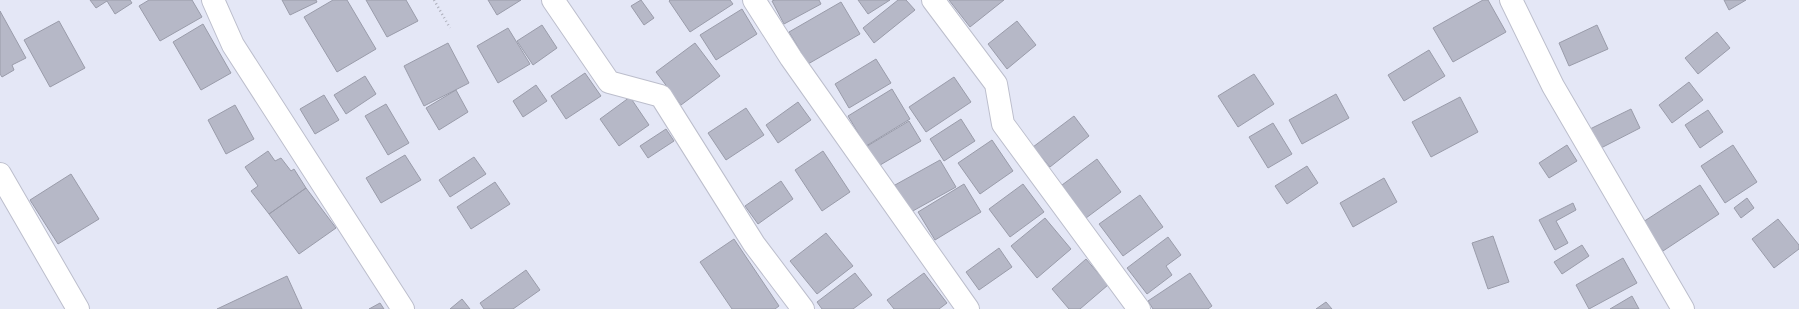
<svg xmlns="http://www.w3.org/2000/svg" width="1799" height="309" viewBox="0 0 1799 309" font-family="Ubuntu,sans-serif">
	<rect width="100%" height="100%" fill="#e4e7f6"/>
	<path fill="#b6b8c7" stroke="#9a9caa" d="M90 0H130L132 3 115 14 107 1 96 8Z
		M149 0H192L202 17 160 41 139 6Z
		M282 0H316L317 2 290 15Z
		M333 0H347L376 49 337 72 304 17Z
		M366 0H406L418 21 387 37Z
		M488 0H521L497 15Z
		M641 0 654 18 644 25 631 6Z
		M670 0H730L733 4 690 32 669 1Z
		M775 0H819L821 4 784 24 772 1Z
		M858 0H890L868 14Z
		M898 0H906L915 10 874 43 863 28Z
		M949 0H1004L970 27Z
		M1483 0H1488L1506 32 1453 62 1433 28Z
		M1724 0H1746L1729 10Z
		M841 2 860 34 808 64 789 32Z
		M742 9 757 34 716 60 700 35Z
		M0 11 26 58 12 65 14 70 2 77 0 74Z
		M59 21 85 68 50 87 24 40Z
		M1017 21 1036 45 1007 69 988 44Z
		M203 24 231 73 201 90 173 42Z
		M542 25 557 48 533 65 517 41Z
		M1597 25 1608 49 1569 66 1559 43Z
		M508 28 530 64 498 83 477 46Z
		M1717 32 1730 48 1698 74 1685 58Z
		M448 43 469 83 424 106 404 66Z
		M695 43 720 76 681 105 656 72Z
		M1429 50 1445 76 1404 101 1388 75Z
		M876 59 891 83 849 108 835 84Z
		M585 73 601 96 566 119 551 96Z
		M1254 74 1274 104 1238 127 1218 96Z
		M365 76 376 94 346 114 334 95Z
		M954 77 971 102 926 132 909 107Z
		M1689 82 1703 100 1672 123 1659 105Z
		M536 85 547 101 523 117 513 101Z
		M892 89 910 119 866 146 848 116Z
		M456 90 468 112 439 130 426 108Z
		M1336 94 1349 118 1302 144 1289 120Z
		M324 95 339 120 315 134 300 109Z
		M630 97 649 125 619 146 600 119Z
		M1460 97 1478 132 1431 157 1412 122Z
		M798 102 811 120 778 143 766 125Z
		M386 104 409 143 388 155 365 116Z
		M235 105 254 139 226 154 208 120Z
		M746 108 764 135 726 160 708 133Z
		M1631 109 1640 128 1601 148 1590 129Z
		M1708 110 1723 132 1700 148 1685 125Z
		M1074 116 1089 136 1050 167 1033 147Z
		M961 119 975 141 944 161 930 139Z
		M909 121 921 141 875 168 864 148Z
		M1273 123 1292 154 1268 168 1249 137Z
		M666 129 674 141 648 158 640 146Z
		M992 140 1013 171 980 194 958 163Z
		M1567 145 1577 161 1549 178 1539 163Z
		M1733 145 1757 182 1725 203 1701 166Z
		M268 151 275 161 281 158 291 171 294 169 306 188 269 214 251 191 258 186 245 167Z
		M823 151 850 192 822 211 795 170Z
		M405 155 421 180 381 203 366 178Z
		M474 157 486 174 450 197 439 180Z
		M1097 159 1121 192 1086 218 1062 185Z
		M940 160 956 187 911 212 895 185Z
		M1307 166 1318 183 1287 204 1275 186Z
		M71 174 99 219 58 244 30 200Z
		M1384 178 1397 202 1353 227 1340 203Z
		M781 181 793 199 758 224 745 206Z
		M495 182 510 204 471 229 457 207Z
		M964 184 981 212 935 240 918 212Z
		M1023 184 1044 212 1010 237 989 209Z
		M1700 185 1719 214 1663 251 1643 222Z
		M306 188 336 228 299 254 269 214Z
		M1140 195 1163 227 1123 256 1099 224Z
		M1747 198 1754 208 1741 218 1734 208Z
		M1573 203 1576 210 1556 221 1568 243 1555 250 1539 220Z
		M1045 218 1071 249 1037 278 1011 246Z
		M1778 219 1799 245V249L1774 268 1752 239Z
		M826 233 853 266 817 294 790 261Z
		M1493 236 1509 282 1488 289 1472 243Z
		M1168 237 1181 255 1166 266 1172 275 1147 294 1127 268Z
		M734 239 779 306 775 309H732L700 262Z
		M1582 245 1589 256 1562 274 1554 262Z
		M999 248 1012 267 979 290 966 272Z
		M1623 258 1637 283 1589 309 1576 285Z
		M1086 259 1108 285 1080 309H1069L1052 289Z
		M526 270 540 290 513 309H484L480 303Z
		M855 273 872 295 853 309H822L817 302Z
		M924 273 947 303 939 309H894L887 300Z
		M1190 273 1212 306 1208 309H1153L1148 301Z
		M287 276 302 309H217Z
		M1632 296 1639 309H1610Z
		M462 299 470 309H450Z
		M1326 302 1332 309H1316Z
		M380 303 384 309H369Z"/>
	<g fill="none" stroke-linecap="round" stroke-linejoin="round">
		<g stroke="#bcbecc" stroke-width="24">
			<path id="minor" d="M213 0 233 45 403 309
				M553 0 609 82 661 96 754 244 803 309
				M754 0 791 58 968 309
				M933 0 996 84 1003 124 1139 309
				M1511 0 1553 86 1683 309
				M0 174 78 309"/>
		</g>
		<path stroke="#afb1bd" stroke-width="2.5" stroke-dasharray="1 3" stroke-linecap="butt" d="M434 0 450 28"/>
		<use href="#minor" stroke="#fff" stroke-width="22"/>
	</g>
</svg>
